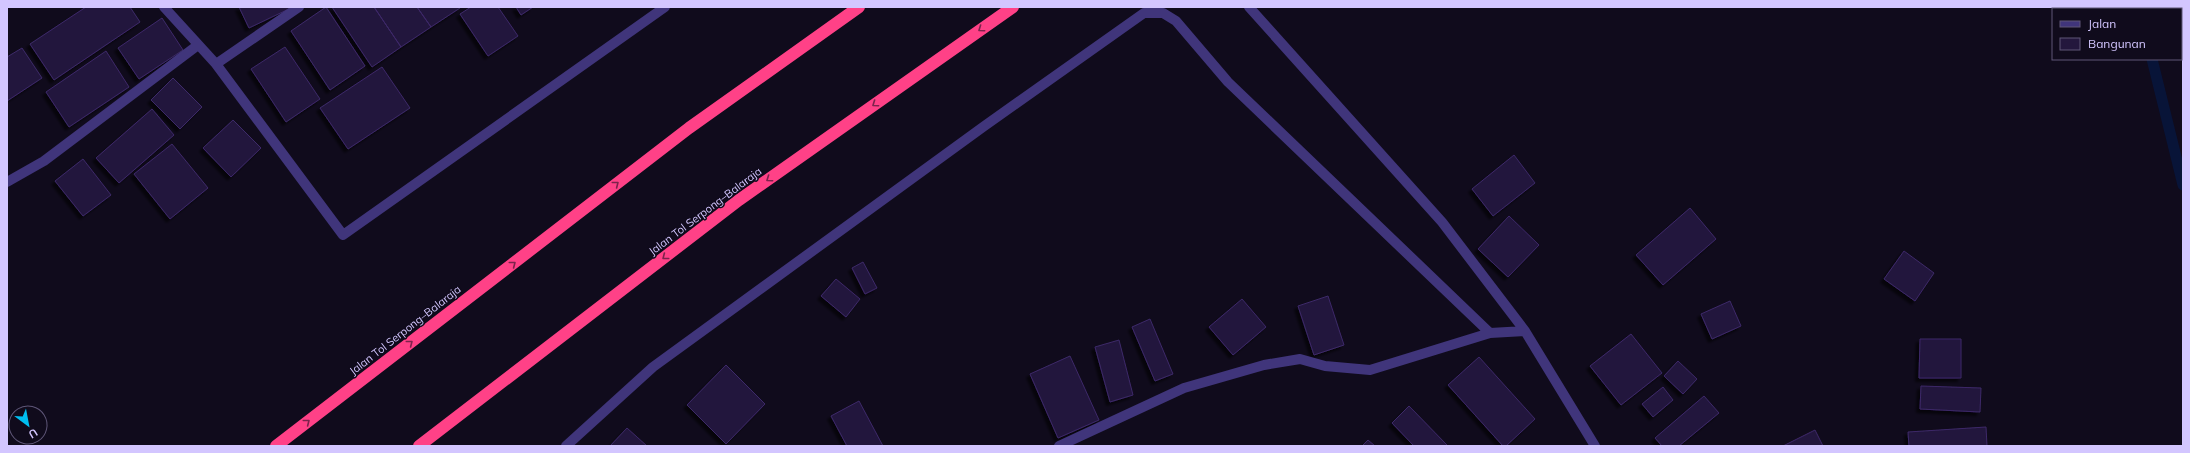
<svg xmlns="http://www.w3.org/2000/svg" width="2190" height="453" viewBox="0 0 2190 453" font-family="Mulish,sans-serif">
	<defs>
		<filter id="shadow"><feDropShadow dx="-3.5" dy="3.5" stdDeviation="1" flood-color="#0009"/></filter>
	</defs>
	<rect width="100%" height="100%" fill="#100b1c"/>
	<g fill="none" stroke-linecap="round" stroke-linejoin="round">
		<path stroke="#081438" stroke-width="11" d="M2139 7V9
			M2152 59 2183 185"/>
	</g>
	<path fill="#23173d" stroke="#3d2969" filter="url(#shadow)" d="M86 7H130L140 22 54 80 30 44Z
		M239 7H293L249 28Z
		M326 7 365 66 330 90 291 31Z
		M332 7H374L401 47 372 67Z
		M374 7H417L431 27 401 47Z
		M417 7H459L460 8 431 27Z
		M471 7H498L518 36 488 56 460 14Z
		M516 7H533L521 15Z
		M162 18 183 50 139 79 118 48Z
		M285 47 320 99 286 122 251 69Z
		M22 48 42 78 7 101V57Z
		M106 51 129 87 69 127 46 92Z
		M382 67 410 108 348 149 320 108Z
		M173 78 202 107 180 129 151 100Z
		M152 109 174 135 119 183 96 158Z
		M233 120 261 148 231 177 203 148Z
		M172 144 208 188 170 219 134 174Z
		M1514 155 1535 183 1493 216 1472 189Z
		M83 159 111 195 83 216 55 181Z
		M1690 208 1716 239 1663 285 1636 255Z
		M1509 216 1539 245 1508 277 1478 249Z
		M1904 251 1934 273 1915 301 1884 279Z
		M863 262 877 288 865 294 852 268Z
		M836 279 860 299 846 317 821 296Z
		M1328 296 1344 345 1314 355 1298 306Z
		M1242 299 1266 327 1233 355 1209 327Z
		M1730 301 1741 326 1712 339 1701 314Z
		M1150 319 1173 374 1155 381 1132 327Z
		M1631 334 1662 373 1621 405 1590 366Z
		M1920 339H1961V378H1919Z
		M1119 340 1133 395 1110 402 1095 347Z
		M1070 356 1099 420 1058 438 1030 374Z
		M1479 357 1535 419 1506 446H1503L1448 385Z
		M1678 361 1697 379 1683 394 1664 376Z
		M726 365 765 404 726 444 687 405Z
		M1921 386 1981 388 1980 412 1920 409Z
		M1663 387 1673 400 1653 417 1642 404Z
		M1704 396 1719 413 1679 446H1662L1655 438Z
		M859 401 883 446H847L831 416Z
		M1409 406 1447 445 1445 446H1414L1392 423Z
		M1986 427 1987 446H1909L1908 432Z
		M627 428 647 446H610Z
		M1815 430 1823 446H1783Z
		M1368 440 1375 446H1362Z"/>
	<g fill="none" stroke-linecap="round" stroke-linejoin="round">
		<path stroke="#40357b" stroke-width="10" d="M164 7 216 64 343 235 665 7
			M1249 7 1442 222 1525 331 1595 446
			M216 64 299 7
			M7 182 44 161 198 45
			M566 446 653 367 983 127 1144 13H1163L1176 21 1228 82 1490 333
			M1059 446 1184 388 1264 365 1300 359 1325 366 1370 370 1490 333 1525 331"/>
		<path stroke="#ff4187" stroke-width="12" d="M276 446 689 128 859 7
			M419 446 739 200 1013 7"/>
	</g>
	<defs><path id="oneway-chevron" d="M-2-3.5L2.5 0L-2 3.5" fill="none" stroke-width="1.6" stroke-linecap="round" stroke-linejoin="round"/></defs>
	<g stroke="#7c234c">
		<use href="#oneway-chevron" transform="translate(981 29) rotate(145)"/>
		<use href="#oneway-chevron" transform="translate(875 104) rotate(145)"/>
		<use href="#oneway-chevron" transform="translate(769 179) rotate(145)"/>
		<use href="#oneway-chevron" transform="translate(616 184) rotate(-38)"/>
		<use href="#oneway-chevron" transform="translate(665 257) rotate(142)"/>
		<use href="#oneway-chevron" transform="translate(513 264) rotate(-38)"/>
		<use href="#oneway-chevron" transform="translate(410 343) rotate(-38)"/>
		<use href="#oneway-chevron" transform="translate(307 422) rotate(-38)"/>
	</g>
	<g text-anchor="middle" stroke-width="3" stroke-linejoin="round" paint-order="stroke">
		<g font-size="11" fill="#d3c6ff" stroke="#100b1c">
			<text transform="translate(705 211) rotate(-37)" y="4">Jalan Tol Serpong–Balaraja</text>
			<text transform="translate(405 330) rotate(-38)" y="4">Jalan Tol Serpong–Balaraja</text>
		</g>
	</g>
	<rect width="2190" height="453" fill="none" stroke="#d3c6ff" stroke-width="16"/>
	<rect x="2052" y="8" width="130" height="52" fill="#100b1c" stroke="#5e5677"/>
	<rect x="2060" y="21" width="20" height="6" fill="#40357b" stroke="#5e5677"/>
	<text x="2088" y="28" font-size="12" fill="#d3c6ff">Jalan</text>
	<rect x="2060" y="38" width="20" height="12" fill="#23173d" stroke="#5e5677"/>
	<text x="2088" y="48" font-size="12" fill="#d3c6ff">Bangunan</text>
	<g transform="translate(28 425) rotate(148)"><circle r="19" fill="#100b1c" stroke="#5e5677"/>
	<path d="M0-3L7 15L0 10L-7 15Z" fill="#00bef1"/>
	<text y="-6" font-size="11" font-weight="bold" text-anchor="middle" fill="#d3c6ff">U</text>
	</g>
</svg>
